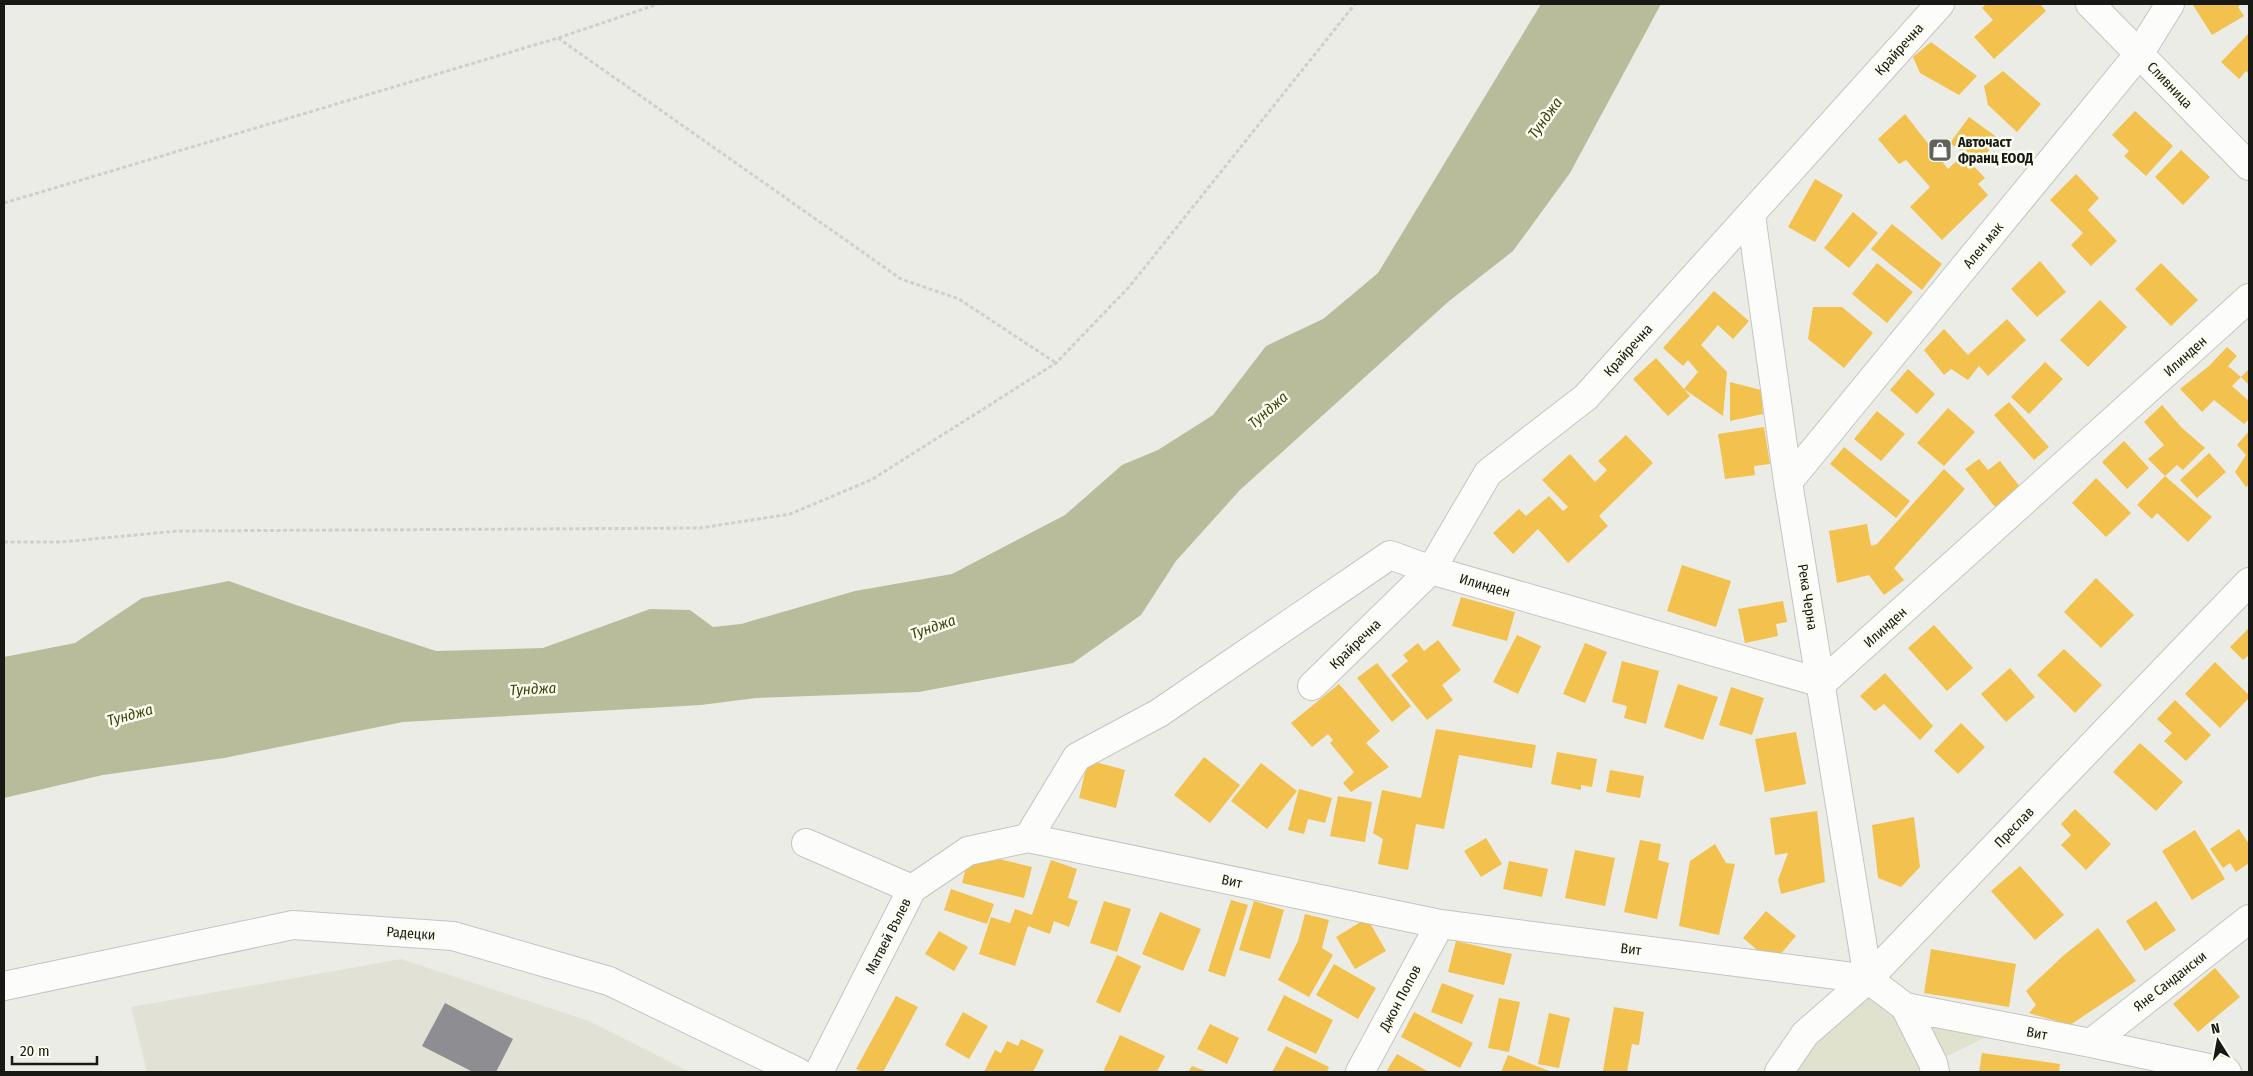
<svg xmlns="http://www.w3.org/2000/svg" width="2253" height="1076" viewBox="0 0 2253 1076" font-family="'Fira Sans Condensed',sans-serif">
	<rect width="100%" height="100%" fill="#ecece6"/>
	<path fill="#e1e2d5" d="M401 959 589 1021 690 1072H147L131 1007Z"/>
	<path fill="#e0e2cd" d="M1868 979 1905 1007 2006 1027 1933 1063 1935 1072H1779Z"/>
	<path fill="#b9bc9a" d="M1541 4H1661L1570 173 1513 251 1448 302 1240 490 1176 561 1141 615 1073 663 919 692 756 698 701 705 403 722 224 758 103 775 4 798V657L75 643 142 598 229 581 296 605 436 651 543 648 650 609 690 610 713 627 741 624 855 591 952 574 1065 515 1122 465 1158 450 1213 415 1266 346 1323 319 1378 273Z"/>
	<path fill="#f2c14e" d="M1986 4H2040L2046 11 1994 59 1974 37 1993 20 1982 8Z
		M2195 4H2241L2238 7 2244 16 2212 35 2193 5Z
		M2249 33V74L2246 71 2239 79 2221 62Z
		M1931 42 1977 76 1959 95 1920 73 1913 57Z
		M2003 71 2041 104 2017 132 1988 105 1984 86Z
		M2135 111 2173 146 2146 176 2124 156 2129 151 2112 135Z
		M1905 114 1948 169 1963 155 1985 178 1978 184 1988 195 1942 240 1910 207 1930 187 1906 160 1899 164 1878 139Z
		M1969 117 1998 138 1979 164 1950 143Z
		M2181 150 2210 177 2183 205 2155 177Z
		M2076 174 2099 198 2088 210 2117 241 2091 266 2071 245 2083 233 2050 200Z
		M1815 179 1843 195 1815 242 1788 227Z
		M1853 212 1878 233 1849 268 1824 248Z
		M1892 224 1942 264 1922 290 1871 249Z
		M2040 261 2066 292 2037 317 2011 289Z
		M1877 263 1913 292 1887 323 1852 294Z
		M2161 263 2198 300 2171 326 2135 289Z
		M1714 291 1749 321 1733 339 1718 325 1701 345 1727 372 1723 416 1684 389 1690 396 1668 416 1633 379 1656 358 1684 389 1698 372 1688 360 1683 366 1663 348Z
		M2100 300 2127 327 2088 367 2060 340Z
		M1813 307H1842L1873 333 1844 368 1808 339Z
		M2007 319 2026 340 1988 376 1979 366 1968 380 1951 369 1944 375 1924 350 1944 329 1968 355Z
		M2227 347 2237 356 2228 366 2241 377 2232 386 2249 401V419L2244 424 2214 400 2202 412 2180 389 2209 366Z
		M2045 362 2063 379 2029 414 2011 397Z
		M1908 369 1935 394 1917 414 1890 390Z
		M2249 369V385L2241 377Z
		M1730 382 1761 390 1763 414 1730 421Z
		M2009 402 2049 447 2034 460 1994 415Z
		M2162 405 2181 427 2205 448 2183 470 2177 465 2165 476 2212 517 2188 542 2157 513 2152 519 2137 505 2165 476 2148 459 2164 445 2144 422Z
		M1948 408 1975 432 1944 466 1917 443Z
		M1877 411 1905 434 1881 461 1854 439Z
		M1764 427 1770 464 1754 466 1755 475 1725 479 1718 434Z
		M2249 431V485L2246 487 2235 472 2246 455 2237 445Z
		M1626 435 1653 463 1599 516 1608 526 1568 563 1538 529 1513 554 1493 533 1519 509 1526 516 1549 496 1563 511 1568 507 1542 480 1570 454 1595 482 1607 470 1598 461Z
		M2124 441 2149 468 2127 489 2102 462Z
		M1844 447 1910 501 1896 518 1830 464Z
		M2209 453 2226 472 2197 498 2180 480Z
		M1979 459 1988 470 2000 461 2020 487 1995 507 1965 469Z
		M1944 469 1965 489 1894 568 1904 580 1884 595 1869 575 1837 583 1829 531 1867 524 1871 546 1877 544Z
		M2096 478 2131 513 2106 537 2072 503Z
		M1682 565 1731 581 1716 627 1667 611Z
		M2096 578 2134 615 2101 648 2064 612Z
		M1461 597 1515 612 1507 641 1452 626Z
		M1783 601 1787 622 1776 624 1778 636 1745 643 1738 609Z
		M1934 625 1973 668 1947 691 1908 648Z
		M2249 628V655L2243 660 2230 647Z
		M1517 635 1541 646 1518 694 1493 682Z
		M1438 640 1461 670 1442 685 1453 700 1427 720 1391 675 1408 661 1403 655 1418 643 1424 651Z
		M1585 643 1607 652 1585 703 1563 694Z
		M2064 649 2102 685 2075 713 2037 675Z
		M1622 661 1659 671 1646 724 1624 718 1627 706 1612 702Z
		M2215 662 2249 695V698L2220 728 2185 694Z
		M1377 663 1411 706 1392 722 1357 678Z
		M2010 668 2035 697 2006 722 1981 694Z
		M1885 673 1933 726 1920 740 1884 704 1875 711 1860 696Z
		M1339 684 1380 731 1366 743 1389 767 1351 792 1343 783 1354 772 1330 743 1333 740 1328 734 1312 747 1291 723Z
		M1678 684 1718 697 1703 740 1664 727Z
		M1731 687 1764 698 1752 735 1719 725Z
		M2175 700 2211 735 2186 761 2164 741 2172 733 2157 719Z
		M1961 723 1985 747 1958 774 1934 751Z
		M1436 729 1536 745 1532 768 1459 755 1444 829 1416 824 1408 870 1378 864 1383 839 1373 833 1382 790 1421 798Z
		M1796 732 1806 784 1765 792 1755 739Z
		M2140 743 2183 782 2156 811 2113 772Z
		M1557 752 1597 759 1592 787 1581 785V790L1551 784Z
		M1204 757 1240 785 1210 823 1174 795Z
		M1088 760 1125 770 1116 808 1079 798Z
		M1261 763 1297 791 1267 829 1231 801Z
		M1610 770 1644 776 1640 798 1606 792Z
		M1299 789 1332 798 1325 823 1308 819 1304 834 1288 830Z
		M1338 796 1372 802 1365 842 1330 836Z
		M2075 809 2111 844 2086 870 2061 845 2071 835 2061 824Z
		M1817 811 1825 882 1781 894 1778 880 1788 853 1775 855 1770 818Z
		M1914 817 1920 867 1901 887 1878 878 1872 825Z
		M2239 829 2249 844V863L2236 872 2230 863 2223 868 2210 849Z
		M2195 830 2225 879 2192 900 2162 851Z
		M1486 838 1502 864 1481 877 1464 851Z
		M1640 840 1661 844 1658 860 1669 863 1657 919 1624 912Z
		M1715 844 1726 863 1735 864 1719 935 1679 926 1690 861Z
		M1575 850 1615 858 1605 906 1565 898Z
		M970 852 1032 867 1024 898 962 883Z
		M1051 860 1077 869 1068 898 1078 901 1069 927 1054 921 1050 934 1028 926 1015 966 979 954 991 917 1010 923 1015 909 1032 915Z
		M1509 861 1548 869 1542 897 1503 889Z
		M2020 866 2064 915 2035 940 1991 891Z
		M951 889 994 904 987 924 944 910Z
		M1231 900 1248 905 1225 977 1208 971Z
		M1104 901 1131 909 1117 952 1090 943Z
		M1254 901 1284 910 1270 959 1239 950Z
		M2156 901 2176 930 2145 951 2126 921Z
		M1766 911 1796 936 1773 963 1743 938Z
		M1160 912 1201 929 1183 971 1142 954Z
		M1305 914 1329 920 1322 948 1333 955 1309 997 1278 980 1298 941Z
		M1367 918 1386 951 1355 969 1336 937Z
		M2098 928 2136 981 2070 1025 2029 1013 2036 1005 2026 991 2064 955Z
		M939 931 968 947 954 971 925 954Z
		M1456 941 1512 954 1504 985 1448 972Z
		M1931 949 2016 964 2009 1007 1924 993Z
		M1117 955 1141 966 1120 1013 1096 1002Z
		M1334 964 1376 988 1358 1019 1316 995Z
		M2215 968 2240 997 2198 1032 2173 1004Z
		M1442 983 1474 995 1462 1024 1431 1012Z
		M1284 995 1333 1020 1316 1054 1267 1030Z
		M896 996 918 1007 883 1072H863L856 1069Z
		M1499 998 1520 1002 1509 1052 1488 1048Z
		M1614 1007 1644 1012 1639 1045 1632 1044 1627 1072 1603 1071Z
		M963 1012 988 1026 969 1059 945 1045Z
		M1414 1012 1473 1043 1460 1068 1401 1037Z
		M1549 1013 1570 1018 1559 1068 1538 1064Z
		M1210 1024 1239 1038 1227 1064 1197 1049Z
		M1120 1035 1165 1056 1157 1072H1103Z
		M1021 1039 1044 1050 1033 1072H984L995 1050 1001 1053 1007 1041 1018 1046Z
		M1286 1046 1329 1067 1327 1072H1272Z
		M1982 1053 2060 1064 2059 1072H1979Z
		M1397 1054 1429 1072H1386Z
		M1508 1055 1552 1072H1501Z
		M1192 1066 1208 1072H1188Z"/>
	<path fill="#8d8d92" d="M445 1003 513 1039 496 1072H473L422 1046Z"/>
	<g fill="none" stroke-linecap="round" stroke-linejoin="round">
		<g stroke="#c4c5c0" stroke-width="30">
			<path id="minor" d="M2090 4 2249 166
				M1751 215 1788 482 1868 979
				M1788 482 2139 54 2170 4
				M1312 686 1431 570 1488 473 1586 397 1940 4
				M1028 838 1077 757 1159 713 1390 555 1431 570 1822 683 2249 298
				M806 843 912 889
				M4 986 293 925 453 936 609 981 798 1072
				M1905 1007 1933 1063 1935 1072
				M2091 1043 2249 919
				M819 1072 912 889 968 851 1028 838 1440 924 1868 979 1905 1007 2091 1043 2227 1072
				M1360 1072 1440 924"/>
		</g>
		<g stroke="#c4c5c0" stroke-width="30">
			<path id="major" d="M1779 1072 1805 1034 1868 979 2249 582"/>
		</g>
		<path stroke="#cfcfcd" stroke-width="3" stroke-dasharray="4 2.5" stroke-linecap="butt" d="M558 38 901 279 959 299 1056 363
			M4 203 558 38 658 4
			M4 542H61L178 531 700 528 790 514 871 480 1056 363 1129 287 1355 4"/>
		<use href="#minor" stroke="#fcfcfb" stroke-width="28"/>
		<use href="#major" stroke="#fcfcfb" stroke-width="28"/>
	</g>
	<defs>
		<g id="shop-square" transform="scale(1.25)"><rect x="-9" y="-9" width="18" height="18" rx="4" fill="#62625e" stroke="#fbfdf0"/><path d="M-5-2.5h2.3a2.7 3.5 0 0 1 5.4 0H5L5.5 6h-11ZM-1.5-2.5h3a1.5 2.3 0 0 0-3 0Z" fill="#fff"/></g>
	</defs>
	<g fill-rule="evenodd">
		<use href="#shop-square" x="1940" y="150"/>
	</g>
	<g text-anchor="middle" stroke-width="5" stroke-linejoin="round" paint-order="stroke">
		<g font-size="14" fill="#181814" stroke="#fbfdf0">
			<text transform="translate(1899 49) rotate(-48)" y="5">Крайречна</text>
			<text transform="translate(2170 85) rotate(46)" y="5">Сливница</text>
			<text transform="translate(1983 245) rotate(-51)" y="5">Ален мак</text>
			<text transform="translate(1628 350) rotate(-48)" y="5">Крайречна</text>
			<text transform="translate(2185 356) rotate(-42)" y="5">Илинден</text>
			<text transform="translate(1485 585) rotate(16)" y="5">Илинден</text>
			<text transform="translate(1808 597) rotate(81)" y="5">Река Черна</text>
			<text transform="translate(1885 627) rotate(-42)" y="5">Илинден</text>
			<text transform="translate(1355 644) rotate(-44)" y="5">Крайречна</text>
			<text transform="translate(2014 827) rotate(-46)" y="5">Преслав</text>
			<text transform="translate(1232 881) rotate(12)" y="5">Вит</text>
			<text transform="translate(411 933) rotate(4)" y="5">Радецки</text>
			<text transform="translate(888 936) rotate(-63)" y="5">Матвей Вълев</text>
			<text transform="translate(1631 949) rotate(7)" y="5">Вит</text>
			<text transform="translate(2170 981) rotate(-38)" y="5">Яне Сандански</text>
			<text transform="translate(1400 998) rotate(-62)" y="5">Джон Попов</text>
			<text transform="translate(2037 1033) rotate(11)" y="5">Вит</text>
		</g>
		<g font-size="14" font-weight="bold" fill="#181814" stroke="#fbfdf0" text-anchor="start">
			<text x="1958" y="147">Авточаст<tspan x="1958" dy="16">Франц ЕООД</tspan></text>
		</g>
		<g font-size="15" font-style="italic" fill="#40430a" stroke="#fbfdf0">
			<text transform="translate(1545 118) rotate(-54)" y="5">Тунджа</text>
			<text transform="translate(1268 410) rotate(-41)" y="5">Тунджа</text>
			<text transform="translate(933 627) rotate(-19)" y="5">Тунджа</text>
			<text transform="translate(533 689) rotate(-3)" y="5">Тунджа</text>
			<text transform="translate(130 715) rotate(-15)" y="5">Тунджа</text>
		</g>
	</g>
	<rect width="2253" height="1076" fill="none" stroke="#181814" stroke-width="10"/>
	<g transform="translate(2218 1041) rotate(349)" stroke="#fbfdf0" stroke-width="4" paint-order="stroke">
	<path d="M0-4L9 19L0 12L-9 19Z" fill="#181814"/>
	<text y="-8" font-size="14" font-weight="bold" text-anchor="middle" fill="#181814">N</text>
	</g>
	<path d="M12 1056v8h85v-8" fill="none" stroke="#181814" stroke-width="2.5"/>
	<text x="20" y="1056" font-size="15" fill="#181814" stroke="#fbfdf0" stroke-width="4" paint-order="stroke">20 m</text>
</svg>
